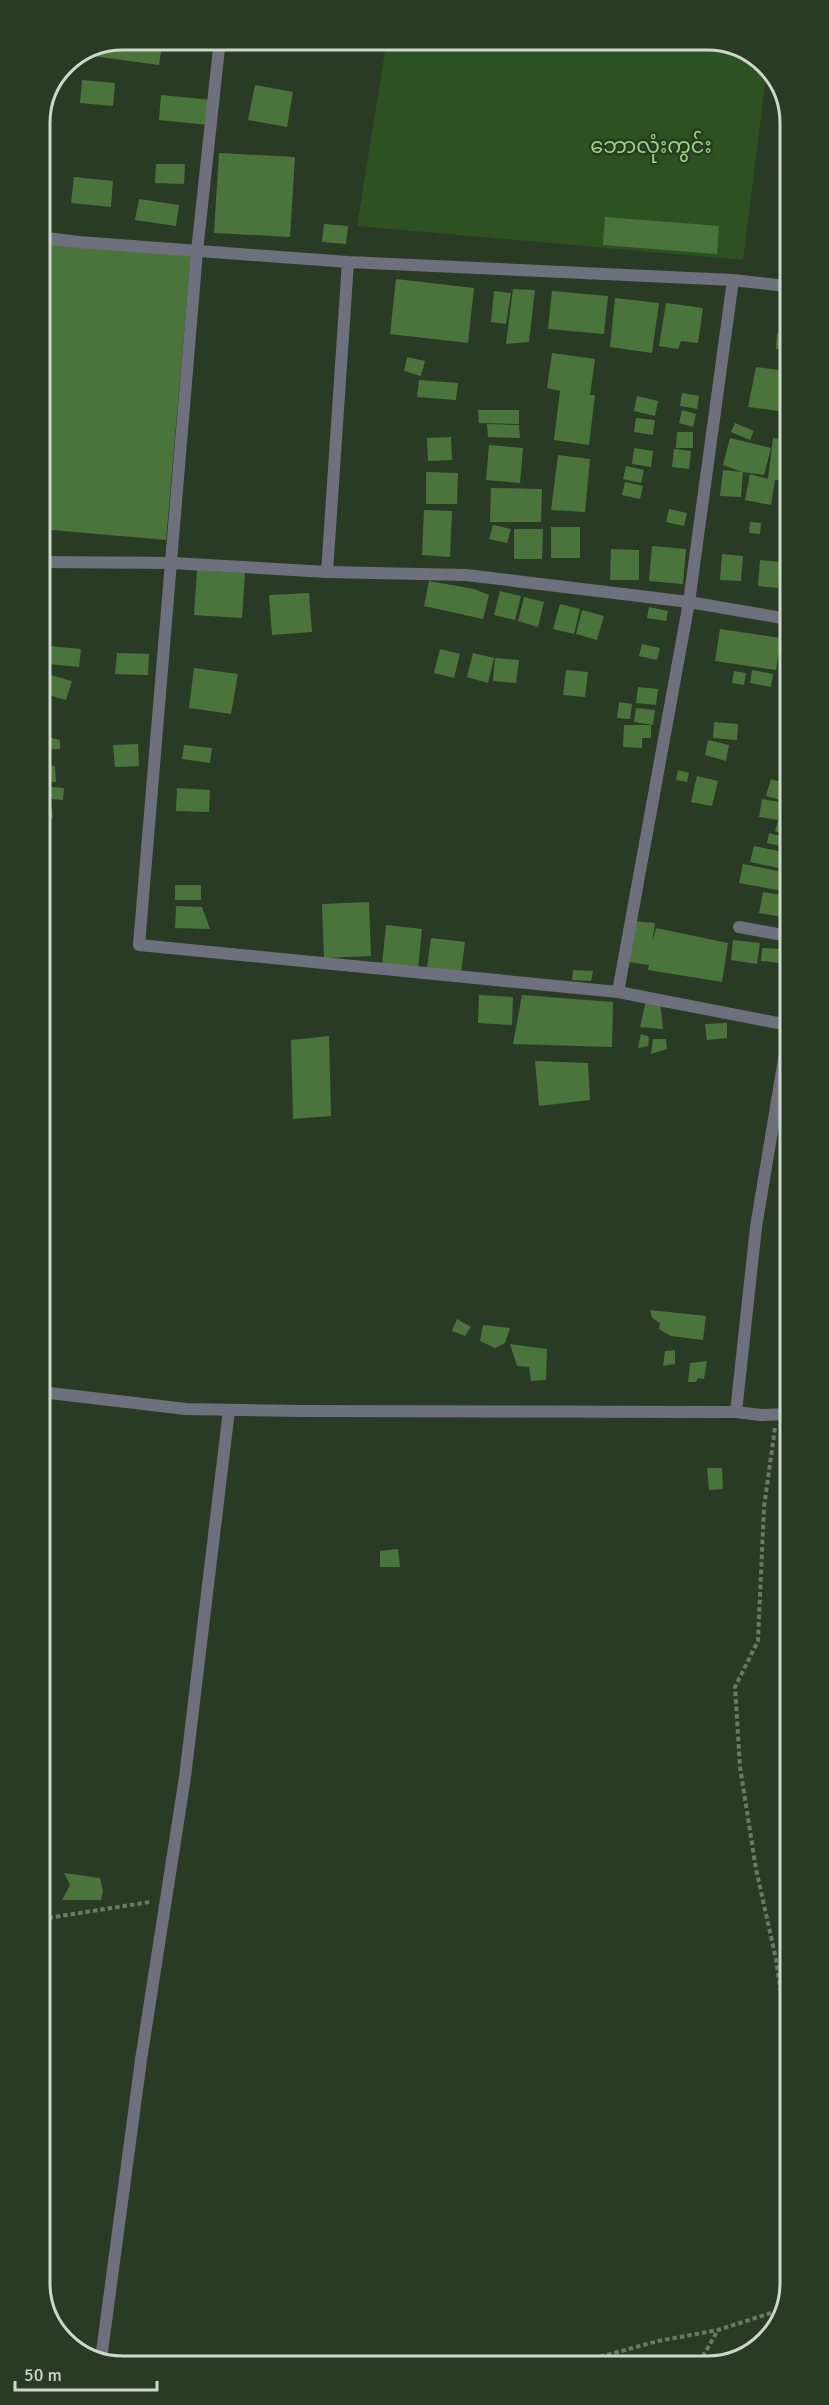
<svg xmlns="http://www.w3.org/2000/svg" width="829" height="2405" viewBox="0 0 829 2405" font-family="Signika,'Noto Sans Myanmar',sans-serif">
	<rect width="100%" height="100%" fill="#293b24"/>
	<path fill="#2e5122" d="M387 39H712L761 59 767 69 743 260 357 226Z"/>
	<path fill="#4b743d" d="M122 39H163L159 65 93 56 94 51Z
		M82 80 115 83 113 106 80 103Z
		M255 85 293 92 287 127 248 120Z
		M161 95 212 100 209 125 159 120Z
		M219 153 295 157 290 237 214 233Z
		M156 164H185L184 184 155 183Z
		M74 177 113 181 111 207 71 203Z
		M139 199 179 205 176 226 135 220Z
		M605 217 719 226 717 254 603 245Z
		M324 224 348 226 346 244 322 242Z
		M44 241 191 254 166 540 40 529 39 287Z
		M396 279 474 288 468 343 390 334Z
		M513 289 535 290 529 342 506 344Z
		M494 291 511 293 506 324 491 322Z
		M552 291 608 296 604 334 548 329Z
		M615 298 659 303 652 353 610 347Z
		M666 303 703 308 698 343 681 341 678 349 659 346Z
		M784 307 787 308 788 350 776 349 777 333H782Z
		M552 353 595 359 590 395H595L589 445 554 440 560 391 547 388Z
		M407 357 425 361 421 376 404 371Z
		M756 367 786 371 779 411 748 407Z
		M419 380 458 383 456 400 417 397Z
		M785 388H788V414L783 413Z
		M682 393 699 396 697 409 680 406Z
		M637 396 658 401 655 416 634 411Z
		M478 410H519V424L479 423Z
		M682 410 696 414 693 427 679 423Z
		M636 418 655 420 653 435 634 432Z
		M735 423 754 431 750 440 731 432Z
		M487 424 519 425 520 438 488 437Z
		M677 432H693V448H676Z
		M451 437 452 460 428 461 427 438Z
		M730 438 771 448 764 475 743 472 741 497 720 496 723 470 742 472 723 465Z
		M773 438 788 440 785 481 775 480 771 505 745 500 750 474 768 479Z
		M489 445 523 448 520 483 486 480Z
		M634 448 653 451 651 467 632 464Z
		M674 449 691 451 689 469 672 467Z
		M558 455 590 459 585 512 551 510Z
		M626 466 644 470 641 483 623 479Z
		M426 472 458 473 457 504H426Z
		M625 482 643 486 640 499 622 495Z
		M491 488 542 489 541 522H490Z
		M669 509 687 513 684 526 666 522Z
		M424 510 452 511 450 557 422 555Z
		M750 522 761 523 760 534 749 533Z
		M493 525 511 529 507 543 489 539Z
		M551 527H580V558H551Z
		M514 529H543L542 559H514Z
		M652 546 686 549 683 584 649 581Z
		M611 549 639 550V580H610Z
		M784 551 788 552V589H780Z
		M722 554 743 556 741 581 720 580Z
		M760 560 781 562 778 588 758 586Z
		M197 570 245 573 242 618 194 615Z
		M429 581 474 589 489 595 483 619 424 606Z
		M500 591 521 596 515 620 494 615Z
		M309 593 312 632 272 635 269 595Z
		M524 597 544 602 538 627 518 621Z
		M560 604 580 609 574 634 553 629Z
		M649 607 668 611 666 621 647 618Z
		M582 610 604 616 597 640 576 634Z
		M720 629 781 638 776 670 715 661Z
		M642 644 660 648 657 660 639 656Z
		M50 646 81 649 79 667 48 664Z
		M787 647H788V673L780 671Z
		M440 649 460 654 454 678 434 673Z
		M117 653 149 654 148 675 115 674Z
		M473 653 494 658 488 683 467 677Z
		M495 658 519 660 516 683 493 681Z
		M194 668 238 674 231 714 189 708Z
		M566 670 588 672 585 697 563 695Z
		M752 670 773 674 771 687 750 683Z
		M734 671 746 673 744 685 732 683Z
		M47 674 72 681 66 700 41 693Z
		M638 687 658 689 656 705 636 703Z
		M619 702 632 704 630 719 617 718Z
		M636 708 655 710 653 725 634 722Z
		M787 714H788V730L784 729Z
		M714 722 738 724 737 740 713 738Z
		M624 725H651V738H642V748L623 747Z
		M40 735 60 740V749L40 750Z
		M785 738 788 739V759L781 757Z
		M708 740 729 745 726 761 705 755Z
		M138 744 139 766 115 767 113 745Z
		M184 745 212 748 210 763 182 759Z
		M40 765 55 766 56 782H40Z
		M678 770 689 773 687 782 676 780Z
		M697 776 718 781 712 806 691 802Z
		M771 779 788 784V802L766 796Z
		M40 786 64 788 63 800 40 798Z
		M177 788 210 790 209 812 176 811Z
		M762 799 780 802 778 820 759 817Z
		M783 804 788 805V835L775 831Z
		M40 806 52 807 53 819 40 817Z
		M769 833 788 838V848L767 843Z
		M754 846 788 853V870L750 862Z
		M743 864 788 873V892L739 883Z
		M175 885H201V900H175Z
		M763 892 788 896V918L759 913Z
		M40 900 48 901 46 912 40 911Z
		M369 902 371 956 324 958 322 904Z
		M176 906 202 907 210 929 175 928Z
		M634 921 655 923 652 943 656 928 728 943 722 982 648 970 649 965 628 962Z
		M386 925 422 929 418 969 382 965Z
		M431 938 465 942 461 973 427 968Z
		M733 940 760 943 757 964 731 960Z
		M762 948 780 949 779 963 761 961Z
		M573 970 593 971 591 981 572 980Z
		M479 995 513 997 512 1025 478 1023Z
		M522 995 613 1002 612 1047 513 1044Z
		M660 1000 663 1029 640 1027 646 1001Z
		M727 1023V1038L707 1040 705 1024Z
		M641 1034 649 1037 648 1046 638 1048Z
		M329 1036 331 1116 293 1119 291 1040Z
		M653 1039H666L667 1049 651 1054Z
		M535 1061 588 1063 590 1100 539 1106Z
		M650 1310 706 1316 703 1340 671 1336 659 1329 660 1323 652 1318Z
		M457 1319 471 1327 465 1336 452 1331Z
		M483 1325 510 1328 505 1343 495 1348 480 1341Z
		M510 1344 547 1349 546 1380 531 1381 529 1367 517 1366Z
		M675 1350V1364L663 1366 665 1351Z
		M707 1361 704 1379 698 1378 696 1382H688L690 1363Z
		M707 1468H722L723 1489 709 1490Z
		M398 1549 400 1567H380V1551Z
		M64 1873 100 1878 103 1891 101 1900H62L70 1885Z"/>
	<g fill="none" stroke-linecap="round" stroke-linejoin="round">
		<path stroke="#6b7a67" stroke-width="4" stroke-dasharray="4.5 3" stroke-linecap="butt" d="M775 1428 764 1507 758 1641 735 1687 740 1767 756 1869 776 1959 790 2055
			M41 1919 150 1902
			M699 2363 718 2330
			M563 2364 607 2355 658 2341 718 2330 777 2311 782 2306"/>
		<path stroke="#6f707d" stroke-width="12" d="M220 39 197 251 139 945 618 992 788 1025
			M39 132 41 114
			M39 237 79 242 348 262 733 280 787 286
			M40 562 173 563 327 572 466 575 689 602 788 619
			M327 572 348 262
			M739 927 788 936
			M618 992 689 602 733 280
			M41 1392 186 1409 301 1411 736 1412 761 1415 789 1414
			M736 1412 756 1227 788 1035
			M101 2359 141 2060 185 1777 229 1410"/>
	</g>
	<g text-anchor="middle" stroke-width="5" stroke-linejoin="round" paint-order="stroke">
		<g font-size="21" fill="#97d383" stroke="#293b24">
			<text x="651" y="153">ဘောလုံးကွင်း</text>
		</g>
	</g>
	<path d="M0 0H829V2405H0ZM123 50H707A73 73 0 0 1 780 123V2283A73 73 0 0 1 707 2356H123A73 73 0 0 1 50 2283V123A73 73 0 0 1 123 50Z" fill="#293b24" fill-rule="evenodd"/>
	<path fill="none" stroke="#cdd8ca" stroke-width="3" d="M123 50H707A73 73 0 0 1 780 123V2283A73 73 0 0 1 707 2356H123A73 73 0 0 1 50 2283V123A73 73 0 0 1 123 50Z"/>
	<path d="M15 2381v9h142v-9" fill="none" stroke="#cdd8ca" stroke-width="3"/>
	<text x="24" y="2381" font-size="18" fill="#cdd8ca" stroke="#293b24" stroke-width="4.5" paint-order="stroke">50 m</text>
</svg>
